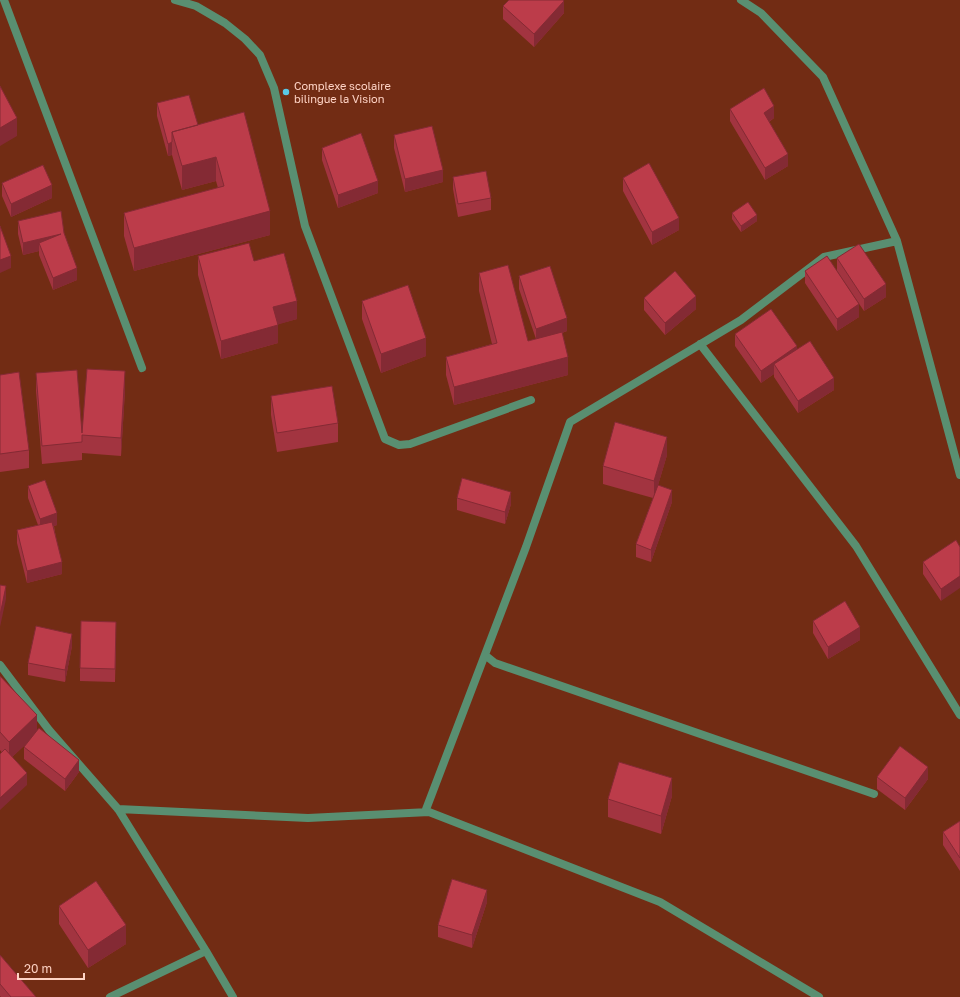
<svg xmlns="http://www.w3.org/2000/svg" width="960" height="997" viewBox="0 0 960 997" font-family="'Golos Text',sans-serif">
	<rect width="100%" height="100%" fill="#722c14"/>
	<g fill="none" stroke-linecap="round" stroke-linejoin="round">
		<path stroke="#598f71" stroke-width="8" d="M4 0 142 368
			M175 0 196 6 225 23 245 39 260 55 274 88 305 226 385 439 399 445 410 444 531 400
			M741 0 761 13 823 77 897 241 960 475
			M700 344 856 546 960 715
			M485 655 495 663 874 794
			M0 665 49 730 118 809 206 951 233 997
			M118 809 308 818 429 812 660 902 819 997
			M425 812 526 547 570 422 741 320 824 257 897 241
			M110 997 206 951"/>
	</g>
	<path fill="#a23440" d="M503 6 564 13 534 47 503 19Z
		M157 103 198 125 270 235 134 271 124 236V213L218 188 216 181 182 190 172 155 168 156 157 116Z
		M730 109 774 118 769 122 788 166 765 180 730 121Z
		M394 135 443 182 405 192 394 148Z
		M322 148 378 193 338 208 322 160Z
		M453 177 491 198V210L458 217 453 189Z
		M623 178 679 230 652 245 623 191Z
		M2 183 52 198 11 217 2 196Z
		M732 213 757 221 741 232 732 219Z
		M18 221 64 233 77 280 53 290 39 255V251L23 255 18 234Z
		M198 256 254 261 297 319 278 324V343L221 359 198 275Z
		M837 258 886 297 864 311 837 271Z
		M805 271 859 317 837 331 805 283Z
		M479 273 528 341 536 339 519 289V276L567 331 562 333 568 375 454 405 446 375V357L492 344 479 291Z
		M644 298 696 309 665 335 644 310Z
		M362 301 426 356 381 373 362 319Z
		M735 334 797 349 834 390 798 413 774 377V374L761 383 735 346Z
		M36 373 82 433 125 390 121 456 82 453V460L42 464 36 391Z
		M0 375 29 450V468L0 472Z
		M271 396 338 423V442L277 452 271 415Z
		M667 455 658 485 672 502 651 562 636 557V544L653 498 603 484V466Z
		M28 486 57 525 54 526 62 574 27 583 17 543V530L38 525 28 498Z
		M457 498 511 504 505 524 457 510Z
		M960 547 941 601 923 574V562Z
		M813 621 860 640 828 659 813 633Z
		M116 635 115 682 80 681V668Z
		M72 646 65 682 28 675V663Z
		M0 676 37 730 79 772 65 791 24 759V747L27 743 12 757 27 785 0 750Z
		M877 777 928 779 905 810 877 789Z
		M672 796 661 834 608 817V799Z
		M960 821V871L943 845V832Z
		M487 902 472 948 438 937V925Z
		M59 906 126 944 88 968 59 924Z
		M0 955 36 997H1L0 996Z"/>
	<path fill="#842a34" d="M564 1V13L534 47V34Z
		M774 106V118L764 125V113Z
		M17 118V136L0 146V128Z
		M172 142V155L168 156V144Z
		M788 154V166L765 180V168Z
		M216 157V181L182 190V166Z
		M443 170V182L405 192V179Z
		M378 181V193L338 208V195Z
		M52 185V198L11 217V204Z
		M270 211V235L134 271V248Z
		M757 215V221L741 232V226Z
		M679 218V230L652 245V232Z
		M61 234 39 243V251L23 255V243Z
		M11 256V268L0 273V260Z
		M77 268V280L53 290V278Z
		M886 284V297L864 311V299Z
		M696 296V309L665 335V323Z
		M297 301V319L273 326V307Z
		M859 304V317L837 331V319Z
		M567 318V331L536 342V329Z
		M278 325V343L221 359V341Z
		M426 338V356L381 373V354Z
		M797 346V359L774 364V374L761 383V371Z
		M568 357V375L454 405V387Z
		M125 371V390L121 456V438Z
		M834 378V390L798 413V401Z
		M667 437V455L654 499V481Z
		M672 490V502L651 562V550Z
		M511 492V504L505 524V512Z
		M57 513V525L40 531V519Z
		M62 562V574L27 583V571Z
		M960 576V588L941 601V589Z
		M6 586V599L0 627V615Z
		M116 622V635L115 682V669Z
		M860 627V640L828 659V647Z
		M72 634V646L65 682V670Z
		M37 715V734L9 760V742Z
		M79 760V772L65 791V779Z
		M928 767V779L905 810V798Z
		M27 773V785L0 810V798Z
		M672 778V796L661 834V816Z
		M487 890V902L472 948V935Z
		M126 925V944L88 968V950Z"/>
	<path fill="#bc3c4a" stroke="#842a34" d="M509 0H563L564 1 534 34 503 6Z
		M0 86 17 118 0 128Z
		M764 88 774 106 764 113 788 154 765 168 730 109Z
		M189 95 198 125 172 132V142L168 144 157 103Z
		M244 112 270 211 134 248 124 213 224 186 216 157 182 166 172 132Z
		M432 126 443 170 405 179 394 135Z
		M361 133 378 181 338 195 322 148Z
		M649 163 679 218 652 232 623 178Z
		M43 165 52 185 11 204 2 183Z
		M486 171 491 198 458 204 453 177Z
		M748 202 757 215 741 226 732 213Z
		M61 211 64 233 77 268 53 278 39 243 61 234 23 243 18 221Z
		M0 226 11 256 0 260Z
		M249 243 254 261 284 253 297 301 273 307 278 325 221 341 198 256Z
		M859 244 886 284 864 299 837 258Z
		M827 256 859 304 837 319 805 271Z
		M508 265 528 341 562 332 568 357 454 387 446 357 497 343 479 273Z
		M550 266 567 318 536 329 519 276Z
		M675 271 696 296 665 323 644 298Z
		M408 285 426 338 381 354 362 301Z
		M771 309 797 346 761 371 735 334Z
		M810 341 834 378 798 401 774 364Z
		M87 369 125 371 121 438 82 435V442L42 446 36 373 77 370 82 433Z
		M19 372 29 450 0 454V375Z
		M332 386 338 423 277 433 271 396Z
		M615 422 667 437 654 481 603 466Z
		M462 478 511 492 505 512 457 498Z
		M45 480 57 513 40 519 28 486Z
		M658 485 672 490 651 550 636 544Z
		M52 522 62 562 27 571 17 530Z
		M956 540 960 547V576L941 589 923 562Z
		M0 585 6 586 0 615Z
		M845 601 860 627 828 647 813 621Z
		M81 621 116 622 115 669 80 668Z
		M36 626 72 634 65 670 28 663Z
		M0 676 37 715 9 742 0 732Z
		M39 728 79 760 65 779 24 747Z
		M900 746 928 767 905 798 877 777Z
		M5 749 27 773 0 798V754Z
		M619 762 672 778 661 816 608 799Z
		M960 821V858L943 832Z
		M452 879 487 890 472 935 438 925Z
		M96 881 126 925 88 950 59 906Z
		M0 955 36 997H11L0 984Z"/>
	<circle fill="#5ac8e6" stroke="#722c14" stroke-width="1.5" cx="286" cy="92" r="4"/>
	<g text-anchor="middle" stroke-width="3" stroke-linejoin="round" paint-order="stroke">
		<g font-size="11" fill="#fed3c5" stroke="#722c14" text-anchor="start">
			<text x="294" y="90">Complexe scolaire<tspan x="294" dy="13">bilingue la Vision</tspan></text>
		</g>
	</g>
	<path d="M18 973v6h66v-6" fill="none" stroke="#fed3c5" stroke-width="2"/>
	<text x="24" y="973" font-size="12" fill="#fed3c5" stroke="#722c14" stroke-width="3" paint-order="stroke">20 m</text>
</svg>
